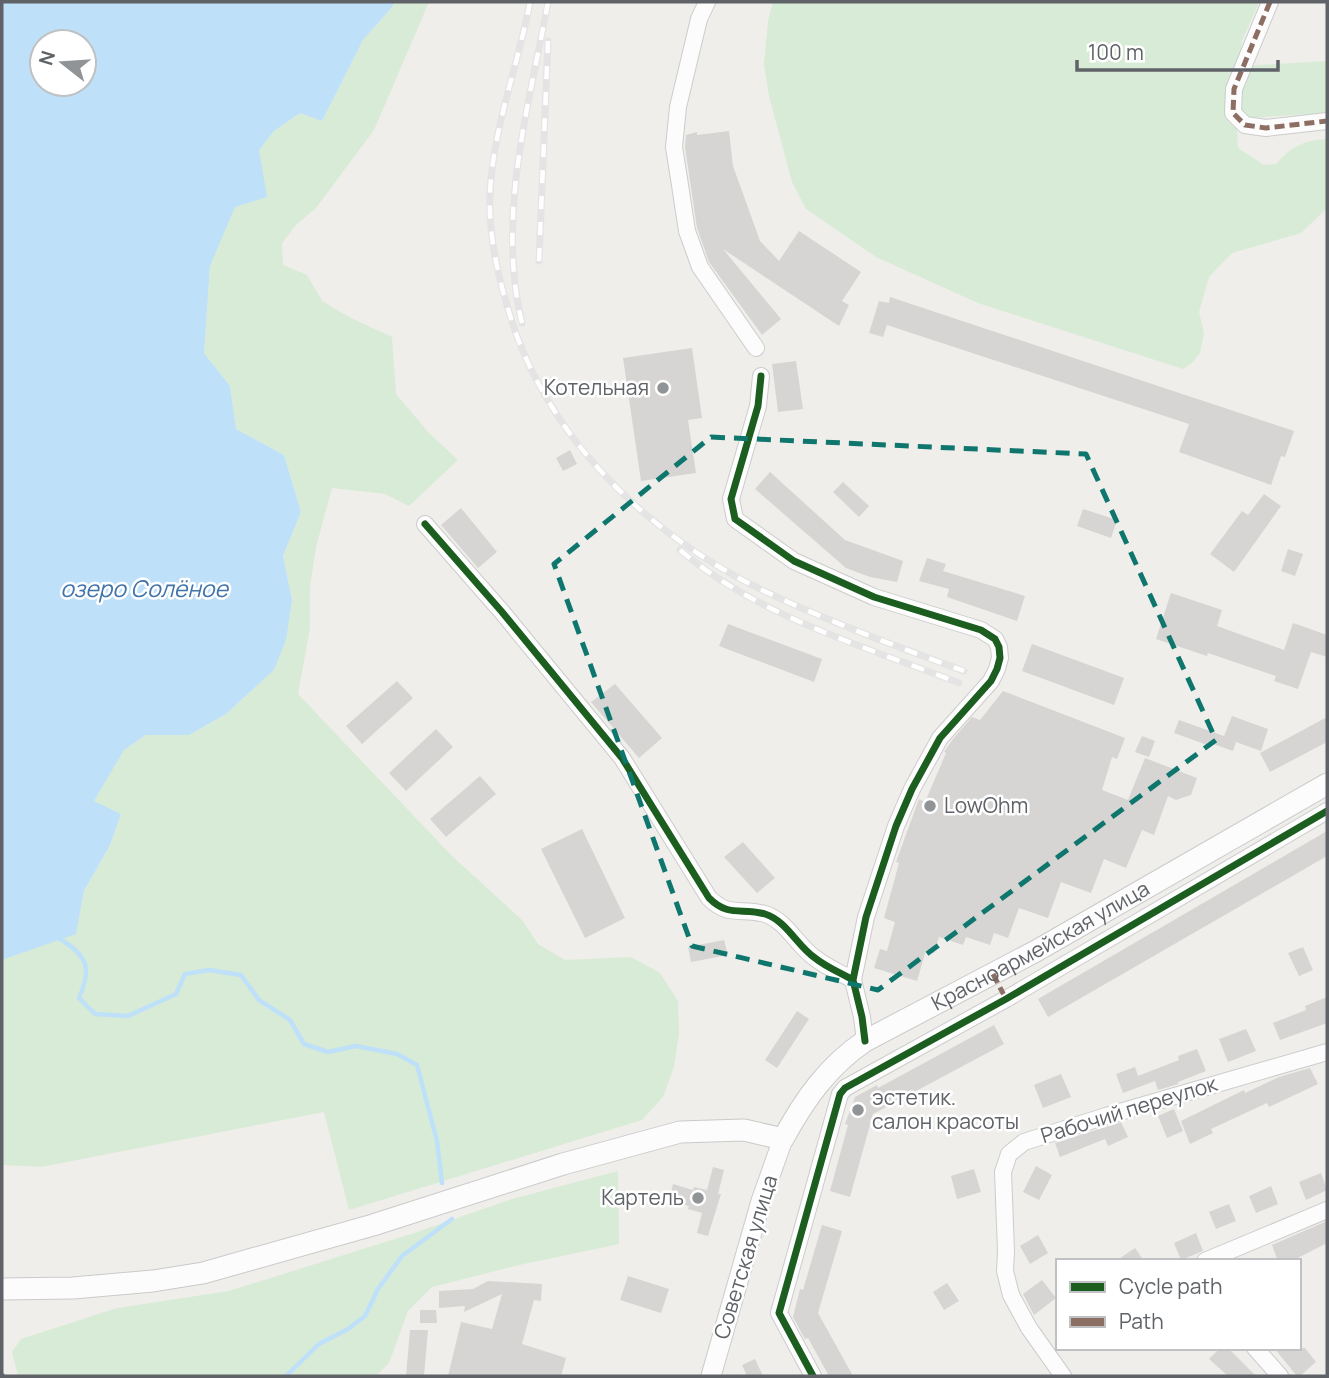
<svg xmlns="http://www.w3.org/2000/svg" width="1329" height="1378" viewBox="0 0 1329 1378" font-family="Manrope,sans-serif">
	<rect width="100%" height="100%" fill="#efeeea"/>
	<path fill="#d8ebd6" d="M393 2H429L374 130 316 208 297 224 282 243 283 265 307 275 322 301 349 317 392 337 396 394 429 433 458 460 409 506 385 494 332 488 316 547 310 587V628L298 694 451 855 522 920 538 944 565 960 631 957 660 973 678 1001 679 1033 674 1067 663 1097 642 1120 349 1210 324 1112 41 1167 2 1165V960L76 933 84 891 110 845 121 814 93 802 124 750 146 735H189L226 714 274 670 292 600 283 556 301 512 284 455 236 429 230 386 204 353 210 266 217 245 258 150 274 131 300 113 322 121 363 40 393 6Z
		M773 2H1259L1242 41 1239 66 1327 61V113L1248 118 1237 130 1238 148 1264 165 1276 164C1291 147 1304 140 1327 139V208L1301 233 1232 253 1209 277 1199 312 1204 333 1200 353 1192 363 1183 369 978 303 876 257 806 209 792 182 769 96 764 65 768 21Z
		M618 1171 619 1244 519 1265 432 1287 408 1311 389 1363 376 1376H18L12 1352 21 1339 117 1308 229 1291 414 1233 512 1199Z"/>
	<path fill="#bfe0f9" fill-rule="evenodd" d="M2 2H393V6L363 40 322 121 300 113 274 131 259 150 267 197 235 207 210 266 204 353 230 386 236 429 284 455 301 512 283 556 292 600 286 640 274 670 226 714 189 735H146L124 750 94 801 121 814 110 845 84 891 76 934 2 960ZM42 42H84V84H42Z"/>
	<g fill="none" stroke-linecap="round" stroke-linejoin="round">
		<path stroke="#bfe0f9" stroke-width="4.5" d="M60 939C88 956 92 969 79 998L95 1014 128 1016 176 994 185 974 209 970 241 975 259 1000 290 1020 304 1044 328 1052 356 1046 397 1054 417 1065 437 1141 442 1183
			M286 1376 319 1344 348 1329 365 1316 378 1289 402 1256 452 1219"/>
	</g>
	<path fill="#d6d5d3" d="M729 131 733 166 760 241 779 261 799 231 861 272 842 301 849 305 839 326 723 249 781 319 762 335 709 262 697 228 685 147 686 135 697 132V135Z
		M890 297 1095 365 1294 431 1285 457 1281 456 1271 485 1179 452 1189 424 887 325 883 337 869 333 879 301 889 303Z
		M692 348 702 418 688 420 696 473 641 481 623 358Z
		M796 361 803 409 778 412 772 364Z
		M570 450 577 464 563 471 556 458Z
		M770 472 845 540 903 561 897 582 870 577 846 568 755 489Z
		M843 482 869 506 859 517 833 492Z
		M1264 494 1281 506 1234 572 1210 554 1242 511 1248 515Z
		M461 508 497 552 478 568 441 525Z
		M1083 509 1117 520 1111 538 1077 526Z
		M1288 549 1303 554 1295 576 1281 571Z
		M927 558 946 564 943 571 1025 596 1017 621 947 597 949 589 919 581Z
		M1171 593 1222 610 1217 626 1284 650 1293 623 1327 635V657L1311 652 1298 689 1274 681 1276 676 1208 653 1207 656 1156 639Z
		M728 624 822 659 814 682 719 646Z
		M1032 644 1124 678 1114 705 1022 671Z
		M397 681 413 698 362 744 346 726Z
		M615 684 662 738 639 758 591 702Z
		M1003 691 1125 738 1117 759 1112 757 1102 790 1128 800 1145 758 1197 778 1191 795 1176 800 1168 796 1154 835 1142 830 1126 868 1104 859 1091 893 1061 882 1048 918 1019 908 1008 938 994 933 990 945 966 937 963 945 939 937 934 953 926 950 917 981 874 968 880 949 887 951 895 922 884 918 899 863 896 862 919 799 925 802 946 753 944 752 953 739 972 717 980 720Z
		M1232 716 1268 729 1261 751 1236 742 1233 751 1208 742 1207 745 1174 733 1179 720 1224 736Z
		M1327 717V742L1270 772 1260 753Z
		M436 729 453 747 406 791 389 773Z
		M1142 736 1155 741 1149 757 1135 752Z
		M480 776 496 794 446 837 430 819Z
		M582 829 625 918 585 938 541 849Z
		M1327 831V856L1048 1017 1038 999Z
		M743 842 775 878 757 893 724 857Z
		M724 940 728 955 691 962 688 947Z
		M1303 947 1313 970 1299 976 1288 953Z
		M1327 997V1023L1280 1040 1273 1023 1306 1010 1305 1006Z
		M797 1011 809 1019 777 1068 765 1060Z
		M994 1025 1004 1044 873 1114 850 1197 830 1191 848 1125 845 1124 855 1097 877 1085 878 1088Z
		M1246 1029 1256 1051 1228 1062 1219 1039Z
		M1197 1049 1206 1071 1178 1082V1084L1158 1090 1155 1081 1123 1093 1116 1074 1135 1067 1138 1076 1179 1060 1178 1056Z
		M1310 1068 1318 1084 1269 1107 1267 1103 1211 1129 1213 1133 1190 1144 1181 1121 1244 1090 1245 1093 1279 1077Z
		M1061 1074 1071 1097 1043 1108 1034 1085Z
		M1174 1109 1183 1131 1167 1138 1158 1116Z
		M1121 1122 1128 1137 1108 1146 1105 1139 1060 1157 1055 1143Z
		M1036 1166 1052 1175 1039 1200 1023 1192Z
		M713 1167 724 1170 718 1194H721L708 1236 697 1233 702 1213 688 1209 689 1206 669 1201 673 1184 693 1190 694 1187 707 1190Z
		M974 1169 981 1192 957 1199 951 1176Z
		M1321 1173 1327 1190 1306 1200 1299 1182Z
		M1271 1186 1278 1204 1256 1213 1249 1196Z
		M1229 1204 1236 1221 1216 1229 1209 1212Z
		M1327 1221V1243L1292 1261H1278L1272 1245Z
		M822 1225 842 1231 818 1313 853 1376H829L808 1338 805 1339 793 1317 800 1289 803 1290Z
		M1196 1233 1203 1251 1181 1260 1174 1243Z
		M1038 1235 1048 1253 1030 1264 1020 1246Z
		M1135 1248 1144 1261H1116Z
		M628 1276 669 1289 661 1313 620 1300Z
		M1042 1280 1056 1298 1034 1315 1023 1294Z
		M488 1281 542 1284 541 1301 534 1300 522 1344 566 1358 561 1376H448L461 1322 492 1329 502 1294 464 1312 465 1306 439 1308V1291L473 1289Z
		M947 1283 959 1301 944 1310 933 1292Z
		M420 1310H436L437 1323H420Z
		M410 1330H428L424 1376H406Z
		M1220 1348H1228L1256 1376H1228L1209 1359Z
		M1274 1348H1305L1316 1362 1300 1376H1297Z
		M755 1359 763 1376H747L742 1365Z"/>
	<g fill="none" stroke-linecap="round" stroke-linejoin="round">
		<g stroke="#cbcccc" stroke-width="18">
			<path id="minor" d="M707 2 699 19 678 107 674 147 680 185 687 231 700 267 756 348
				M1270 2 1234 89 1233 113 1245 125 1266 128 1327 121
				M761 376 758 406 731 499 735 519 794 561 874 597 981 630 995 639 999 647 1000 658 997 669 991 681 940 738 912 789 896 826 866 917 853 980 862 1017 865 1041
				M425 524 502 612 622 758 709 898C729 918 742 907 765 914 787 921 797 946 815 958 826 967 841 973 853 980
				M1205 1261 1327 1210
				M1255 1348 1280 1376
				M813 1376 779 1313 840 1094 845 1088 1006 999 1327 811
				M1063 1376 1029 1328 1011 1295 1005 1271 1006 1251 1003 1172 1009 1154 1024 1142 1106 1116 1327 1052"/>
		</g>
		<g stroke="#cbcccc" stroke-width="21">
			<path id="tertiary" d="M711 1376 761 1201 783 1139"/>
		</g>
		<g stroke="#cacacb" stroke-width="23">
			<g id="secondary">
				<path id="s1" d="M2 1289 73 1288 153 1281 203 1273 373 1225 563 1164 680 1132 744 1130 783 1139C804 1100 828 1066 865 1041L1036 951 1327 784"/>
			</g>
		</g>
		<use href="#minor" stroke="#fdfcfc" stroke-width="16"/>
		<use href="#tertiary" stroke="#fdfcfc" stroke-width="19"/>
		<use href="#secondary" stroke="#fdfcfc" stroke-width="21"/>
		<g stroke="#e4e4e4" stroke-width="7">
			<path id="rail" d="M530 2C518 66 493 128 490 193 488 239 500 285 514 328 557 451 660 544 777 597 838 625 901 648 964 671
				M539 261 548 41
				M522 323C496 216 529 107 548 2
				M680 550C759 617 864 646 959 683"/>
		</g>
		<use href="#rail" stroke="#fff" stroke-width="4.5" stroke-dasharray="13" stroke-linecap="butt"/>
		<path stroke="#8d6e63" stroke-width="5" stroke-dasharray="10 5" stroke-linecap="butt" d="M1270 2 1234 89 1233 113 1245 125 1266 128 1327 121
			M993 974 1006 999
			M2 1375 3 1376"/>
		<g stroke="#fff" stroke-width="11">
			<path id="cycleway" d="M761 376 758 406 731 499 735 519 794 561 874 597 981 630 995 639 999 647 1000 658 997 669 991 681 940 738 912 789 896 826 866 917 853 980 862 1017 865 1041
				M425 524 502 612 622 758 709 898C729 918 742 907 765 914 787 921 797 946 815 958 826 967 841 973 853 980
				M813 1376 779 1313 840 1094 845 1088 1006 999 1327 811"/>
		</g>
		<use href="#cycleway" stroke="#1b5e20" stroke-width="7"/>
	</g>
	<path fill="none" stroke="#0f766e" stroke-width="5" stroke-dasharray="14 9" stroke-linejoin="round" d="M711 437 1086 454 1216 740 878 990 692 946 554 564Z"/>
	<g fill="#919496" stroke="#fff" stroke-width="2.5">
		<circle cx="663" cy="388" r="7"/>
		<circle cx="930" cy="806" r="7"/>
		<circle cx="858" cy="1110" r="7"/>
		<circle cx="698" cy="1198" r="7"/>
	</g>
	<g text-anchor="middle" stroke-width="5" stroke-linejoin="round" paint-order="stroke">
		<g font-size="21" fill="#5f6368" stroke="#fff" text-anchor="end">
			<text x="649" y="395">Котельная</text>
			<text x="944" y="813" text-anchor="start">LowOhm</text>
			<text x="872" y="1105" text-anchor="start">эстетик.<tspan x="872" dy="24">салон красоты</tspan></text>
			<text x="684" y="1205">Картель</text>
		</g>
		<g font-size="21" fill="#5f6368" stroke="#fff">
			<text dy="7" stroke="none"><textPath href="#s1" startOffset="1132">Красноармейская улица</textPath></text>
			<text transform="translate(1129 1110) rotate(-17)" y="7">Рабочий переулок</text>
			<text transform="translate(746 1257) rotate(-73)" y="7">Советская улица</text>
		</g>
		<g font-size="23" font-style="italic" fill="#4174aa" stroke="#fff">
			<text x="144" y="597">озеро Солёное</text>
		</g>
	</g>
	<rect width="1329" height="1378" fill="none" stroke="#5f6368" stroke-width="7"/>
	<rect x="1056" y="1259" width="245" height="91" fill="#ffffff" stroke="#bfc1c3" stroke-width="2"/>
	<rect x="1070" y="1282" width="35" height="10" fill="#1b5e20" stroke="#bfc1c3" stroke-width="2"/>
	<text x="1119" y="1294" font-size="21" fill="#5f6368">Cycle path</text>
	<rect x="1070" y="1317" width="35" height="10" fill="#8d6e63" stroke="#bfc1c3" stroke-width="2"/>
	<text x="1119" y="1329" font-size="21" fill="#5f6368">Path</text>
	<g transform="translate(63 63) rotate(287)"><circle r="33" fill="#ffffff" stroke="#bfc1c3" stroke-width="2"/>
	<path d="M0-5L12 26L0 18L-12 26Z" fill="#919496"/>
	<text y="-10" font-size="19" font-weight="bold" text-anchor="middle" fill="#5f6368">N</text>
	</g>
	<path d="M1077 60v10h201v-10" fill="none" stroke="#5f6368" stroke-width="3.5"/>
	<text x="1088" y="60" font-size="21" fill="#5f6368" stroke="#ffffff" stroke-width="5" paint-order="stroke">100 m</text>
</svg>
